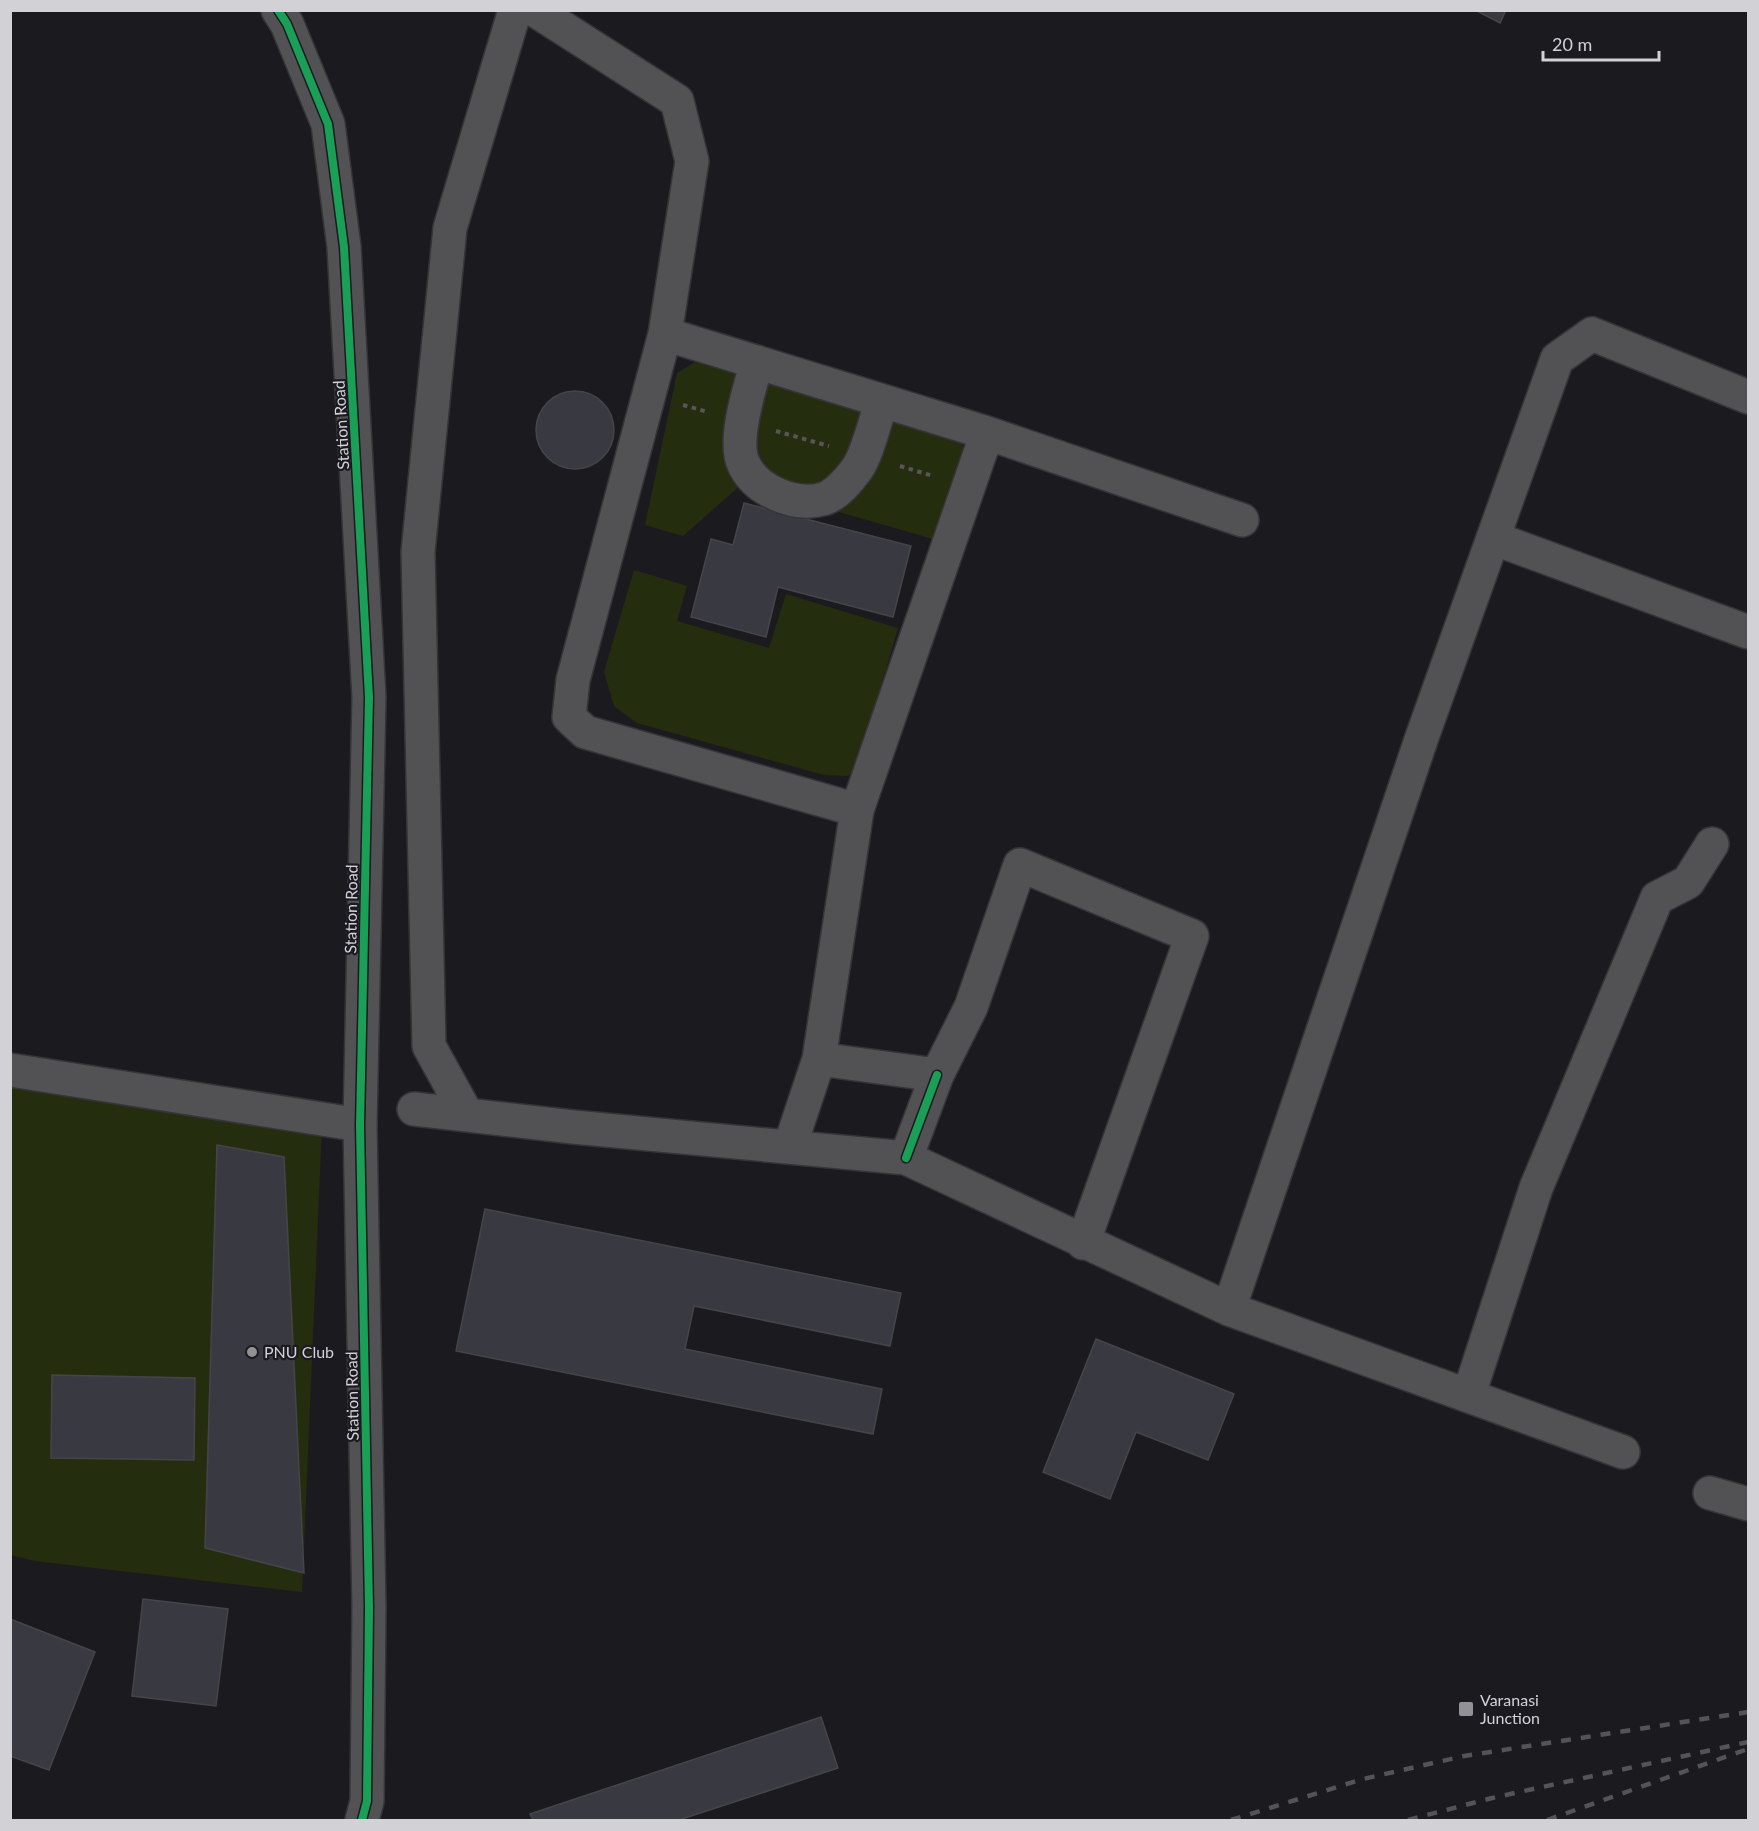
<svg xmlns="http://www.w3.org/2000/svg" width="1759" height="1831" viewBox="0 0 1759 1831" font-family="Lato,sans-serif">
	<rect width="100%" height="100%" fill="#1b1b1f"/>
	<path fill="#252d0f" d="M695 362 960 441 969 457 940 541 742 484 683 536 645 525 677 373Z
		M634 570 687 586 677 621 769 648 786 594 898 628 857 768 848 776 824 775 637 723 614 706 604 672Z
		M10 1083 322 1125 302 1592 35 1561 11 1555Z"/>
	<path fill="#393942" stroke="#454549" stroke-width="1.5" d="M1475 10H1506L1500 23Z
		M536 430a39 39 0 1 1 78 0a39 39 0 1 1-78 0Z
		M744 503 911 546 893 617 778 587 766 637 691 617 711 539 733 545Z
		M217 1145 284 1157 304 1573 205 1548Z
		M485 1209 901 1293 890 1346 694 1306 685 1349 882 1389 873 1434 456 1351Z
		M1096 1339 1234 1394 1208 1460 1136 1432 1110 1499 1043 1472Z
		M52 1375 195 1378 194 1460 51 1458Z
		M143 1599 228 1609 216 1706 132 1696Z
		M10 1619 95 1652 49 1770 10 1756Z
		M821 1717 838 1768 679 1820H533L530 1814Z"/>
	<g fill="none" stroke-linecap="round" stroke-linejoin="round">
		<g stroke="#353538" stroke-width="36">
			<path id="minor" d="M278 10 287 24 328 124 344 247 369 697 360 1125 369 1608 367 1801 362 1820
				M535 10 677 101 692 161 665 334 573 680 569 717 585 732 857 810 819 1059 790 1146
				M665 334 987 433 1242 520
				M757 362C750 387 732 441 744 465 757 491 795 507 823 499 835 496 849 480 857 469 868 453 875 420 882 401
				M1493 538 1748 632
				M857 810 987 433
				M819 1059 937 1075
				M10 1070 360 1125
				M414 1109 573 1127 906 1158 1229 1309 1623 1452
				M467 1115 429 1046 418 552 450 228 515 10
				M906 1158 937 1075 971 1007 1020 865 1192 936 1083 1243
				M1229 1309 1422 737 1557 359 1592 334 1748 397
				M1469 1394 1536 1188 1657 898 1688 882 1712 844
				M1710 1493 1748 1504"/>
		</g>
		<path stroke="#565658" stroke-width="4" stroke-dasharray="4.5 4.5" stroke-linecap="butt" d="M683 405 708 412
			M776 431 829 446
			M900 466 933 476"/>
		<use href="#minor" stroke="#525255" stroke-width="33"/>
		<path stroke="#545456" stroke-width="4.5" stroke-dasharray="10 10" stroke-linecap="butt" d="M1231 1820 1363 1779 1464 1756 1748 1712
			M1408 1820 1492 1798 1748 1742
			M1547 1820 1745 1750"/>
		<g stroke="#1a1a20" stroke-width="11">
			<path id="cycleway" d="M278 10 287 24 328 124 344 247 369 697 360 1125 369 1608 367 1801 362 1820
				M906 1158 937 1075"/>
		</g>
		<use href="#cycleway" stroke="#1a9f57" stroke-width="8"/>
	</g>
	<g fill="#919196" stroke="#1a1a20" stroke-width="2">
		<circle cx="252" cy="1352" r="6"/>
		<rect x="1458" y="1701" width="16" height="16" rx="3"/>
	</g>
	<g text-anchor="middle" stroke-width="4.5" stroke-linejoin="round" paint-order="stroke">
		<g font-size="16" fill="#d1d1d6" stroke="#1a1a20">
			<text transform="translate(341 425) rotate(-93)" y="6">Station Road</text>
			<text transform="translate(351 909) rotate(-89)" y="6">Station Road</text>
			<text transform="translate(352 1396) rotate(-91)" y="6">Station Road</text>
		</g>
		<g font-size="16" fill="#d1d1d6" stroke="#1a1a20" text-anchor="start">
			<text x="264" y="1358">PNU Club</text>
			<text x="1480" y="1706">Varanasi<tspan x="1480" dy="18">Junction</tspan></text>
		</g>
	</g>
	<rect width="1759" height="1831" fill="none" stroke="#d1d1d6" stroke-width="24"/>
	<path d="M1543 51v9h116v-9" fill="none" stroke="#d1d1d6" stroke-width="3"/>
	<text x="1552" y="51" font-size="18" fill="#d1d1d6" stroke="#1a1a20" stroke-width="4.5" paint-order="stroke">20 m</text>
</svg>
